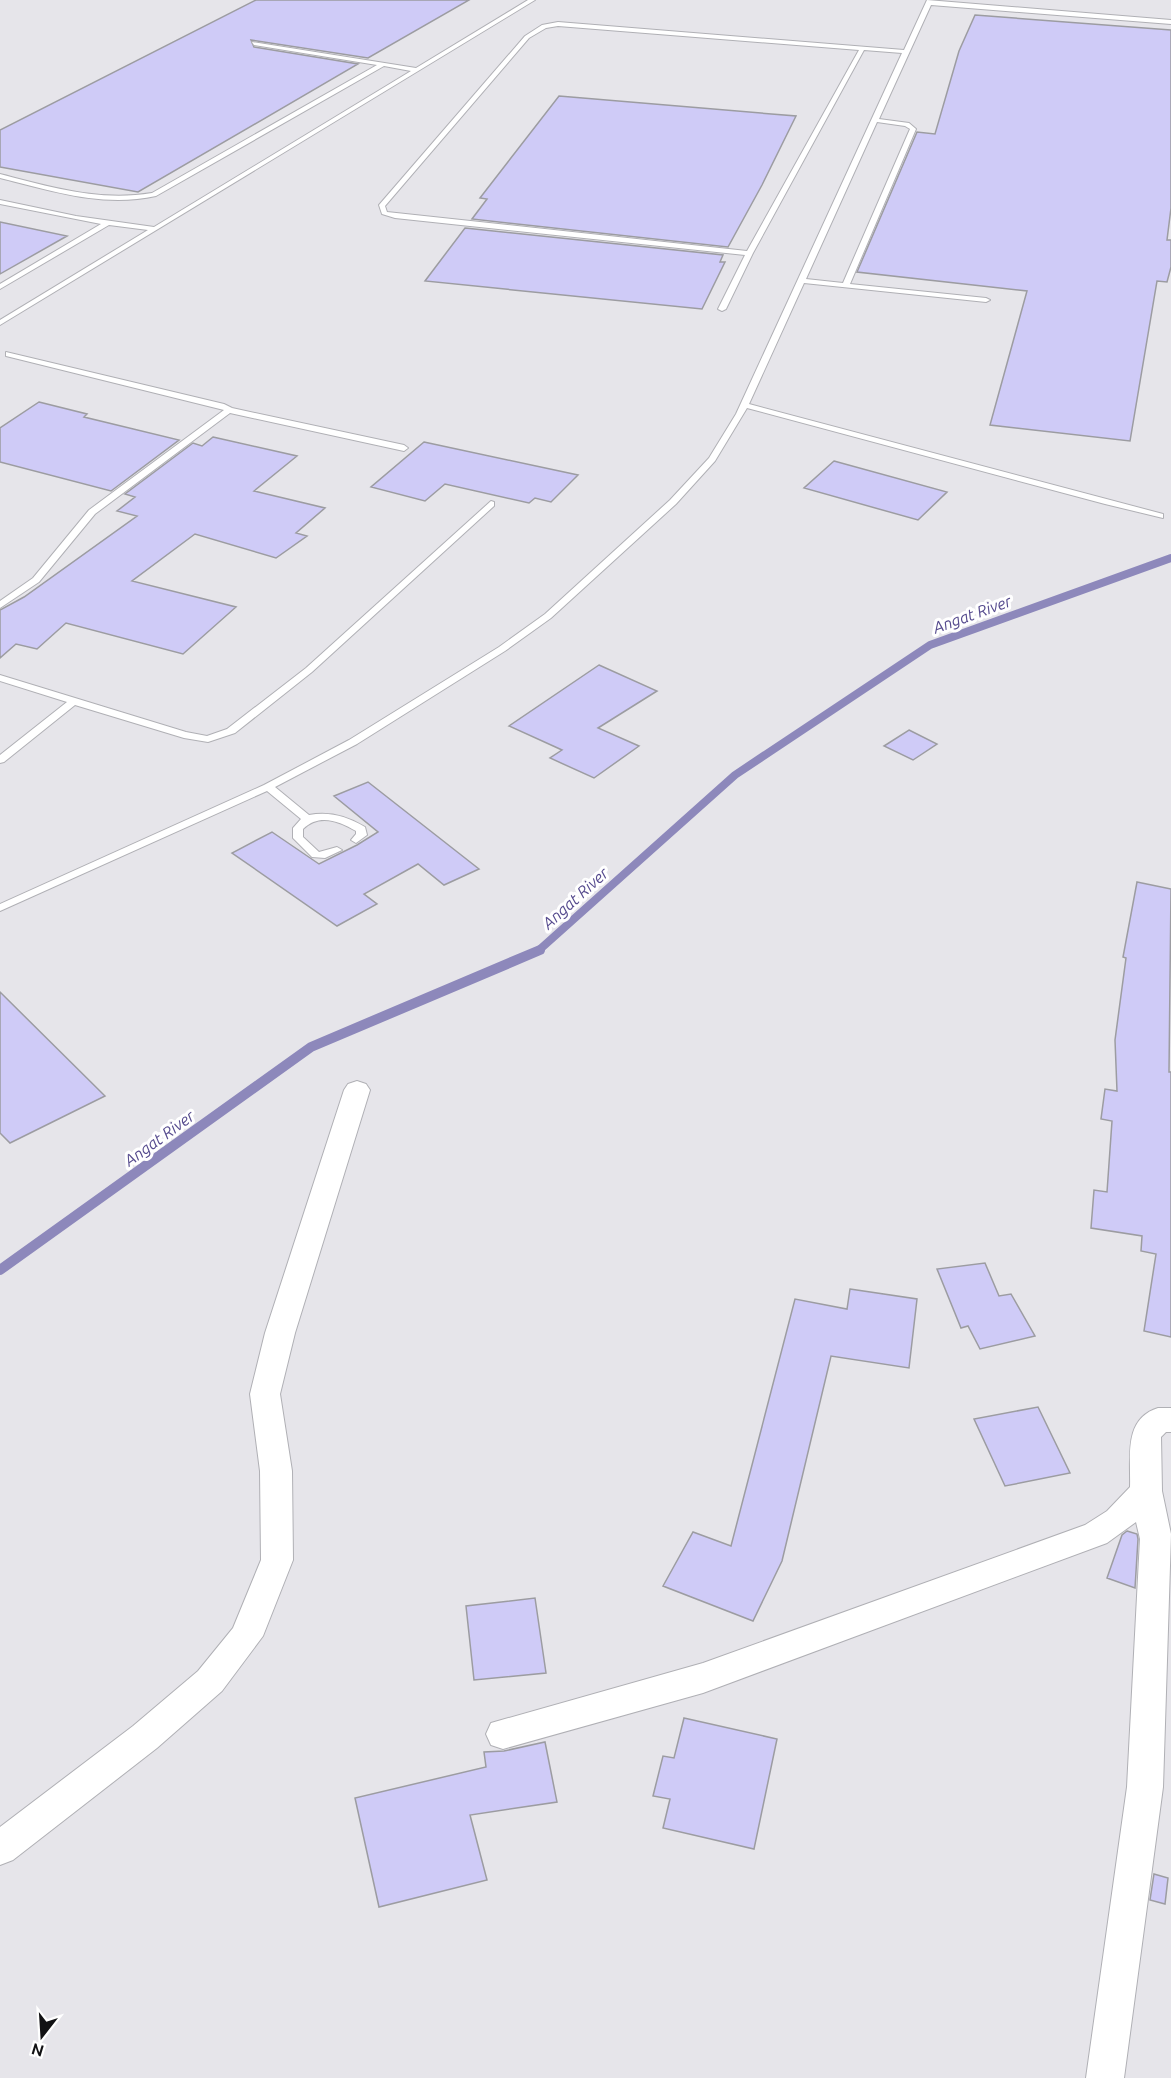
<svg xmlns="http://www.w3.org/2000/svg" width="1171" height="2078" viewBox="0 0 1171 2078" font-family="Ubuntu,sans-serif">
	<rect width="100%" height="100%" fill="#e6e5ea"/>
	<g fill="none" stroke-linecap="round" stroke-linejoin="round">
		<path stroke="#8d88bb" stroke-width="8" d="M538 951 735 775 930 645 1171 558"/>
		<path stroke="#8d88bb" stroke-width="10" d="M0 1270 311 1047 540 950"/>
	</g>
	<path fill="#cfcbf7" stroke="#9c9ca1" stroke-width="1.5" d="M256 0H469L368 58 251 40 254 47 358 64 138 192 0 167V130Z
		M975 15 1171 30V208L1167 240H1171V267L1167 282 1157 281 1130 441 990 425 1027 291 857 272 917 132 935 134 959 51Z
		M559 96 796 116 762 185 728 247 472 219 487 199 480 198Z
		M0 222 67 236 0 274Z
		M465 228 723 255 720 262H725L702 309 425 281Z
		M39 402 87 414 84 417 179 440 111 491 0 462V428Z
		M213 437 297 456 254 491 325 508 296 533 307 536 276 558 195 534 132 581 236 607 183 654 66 623 37 649 16 644 0 658V610L24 597 137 516 117 511 135 497 125 494 193 443 202 446Z
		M424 442 578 475 551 502 535 498 529 503 445 484 425 501 371 487Z
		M834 461 947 492 918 520 804 488Z
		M599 665 657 691 598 728 639 746 594 778 550 758 562 750 509 726Z
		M909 730 937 744 913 760 884 746Z
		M368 782 479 869 444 885 418 864 364 894 377 904 337 926 232 853 272 832 319 864 357 845 378 832 334 796Z
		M1137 882 1171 889 1169 1072H1171V1337L1144 1331 1156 1254 1141 1251 1142 1236 1091 1228 1094 1190 1107 1192 1112 1121 1101 1119 1105 1089 1117 1091 1115 1040 1126 958 1123 957Z
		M0 992 105 1096 10 1143 0 1133Z
		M985 1263 999 1296 1011 1294 1035 1336 980 1349 968 1326 961 1328 937 1269Z
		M850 1289 917 1299 909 1368 831 1356 782 1561 753 1621 663 1586 693 1532 731 1546 795 1299 847 1309Z
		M1038 1407 1070 1473 1005 1486 974 1419Z
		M1127 1531 1137 1534 1138 1539 1135 1588 1107 1578 1122 1535Z
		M535 1598 546 1673 474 1680 466 1606Z
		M684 1718 777 1739 754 1849 663 1828 670 1799 653 1796 663 1756 674 1758Z
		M545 1742 557 1802 470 1815 487 1880 379 1907 355 1798 486 1767 484 1752 504 1751Z
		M1154 1874 1168 1878 1165 1904 1150 1900Z"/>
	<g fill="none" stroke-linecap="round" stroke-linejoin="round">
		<g stroke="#b0b0b5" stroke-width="2">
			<path id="lane" d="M528 0H535L0 325V320L148 230 109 225 0 289V284L101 224 0 204V200L76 216 154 227 411 71 384 66 156 196C103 208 52 191 0 178V174C51 187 99 202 152 193L377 65 254 45 252 42 416 68Z
				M927 0 1171 20V24L931 5 879 119 909 123 916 129 850 284 986 298 990 300 986 302 804 283 749 404 1163 514V518L1105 504 747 408 715 461 676 504 551 618 505 651 357 744 275 787 309 815C329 811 347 816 365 827L367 835 356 843 351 840 356 834V831C339 821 319 813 303 829V837L319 852 337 847 342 850 325 858 312 857 293 838V828L301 819 267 791 0 911V904L264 785 349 740 499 647 545 614 670 500 709 458 736 414 902 53 864 50 753 253 726 309 722 311 718 309 745 255 395 218 382 214 379 205 525 36 542 25 558 22 904 50ZM558 26 859 50 747 251 387 212 385 206 529 38 546 28ZM877 122 905 126 910 129 843 283 806 279Z
				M6 352 224 404 232 408 404 445 408 448 404 451 230 413 95 514 39 582 0 608V601L33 578 89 510 224 410 6 356Z
				M491 501 494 502V506L312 672 235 733 208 742 184 738 75 705 4 762 0 763V755L67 702 0 681V675L186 732 207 736 227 729 306 668Z"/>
		</g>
		<g stroke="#b0b0b5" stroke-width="2">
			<path id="street" d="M357 1081 366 1084 370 1090 295 1333 280 1394 292 1471 293 1560 263 1636 222 1691 157 1748 13 1860 0 1865V1827L133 1726 198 1671 233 1628 261 1560 260 1471 250 1394 265 1333 344 1090 348 1084Z
				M1158 1408H1171V1432H1166L1161 1437 1162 1491 1171 1534 1163 1787 1124 2078H1086L1127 1787 1140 1539 1136 1522 1107 1543 703 1693 503 1749 491 1745 486 1734 491 1723 703 1663 1085 1525 1107 1511 1130 1487C1131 1457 1123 1419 1158 1408Z"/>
		</g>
		<use href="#lane" fill="#fff" fill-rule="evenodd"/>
		<use href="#street" fill="#fff" fill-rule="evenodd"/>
	</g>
	<g text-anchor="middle" stroke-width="6" stroke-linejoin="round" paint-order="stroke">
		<g font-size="16" font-style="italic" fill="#564b8e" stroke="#fff">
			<text transform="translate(972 614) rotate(-20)" y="6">Angat River</text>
			<text transform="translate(575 898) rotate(-42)" y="6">Angat River</text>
			<text transform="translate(159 1138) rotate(-36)" y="6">Angat River</text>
		</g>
	</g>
	<g transform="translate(42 2036) rotate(197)" stroke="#ffffff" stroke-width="4.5" paint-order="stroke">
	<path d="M0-4.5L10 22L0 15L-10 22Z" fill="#111113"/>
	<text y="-9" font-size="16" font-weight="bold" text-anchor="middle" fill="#111113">N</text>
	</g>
</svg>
